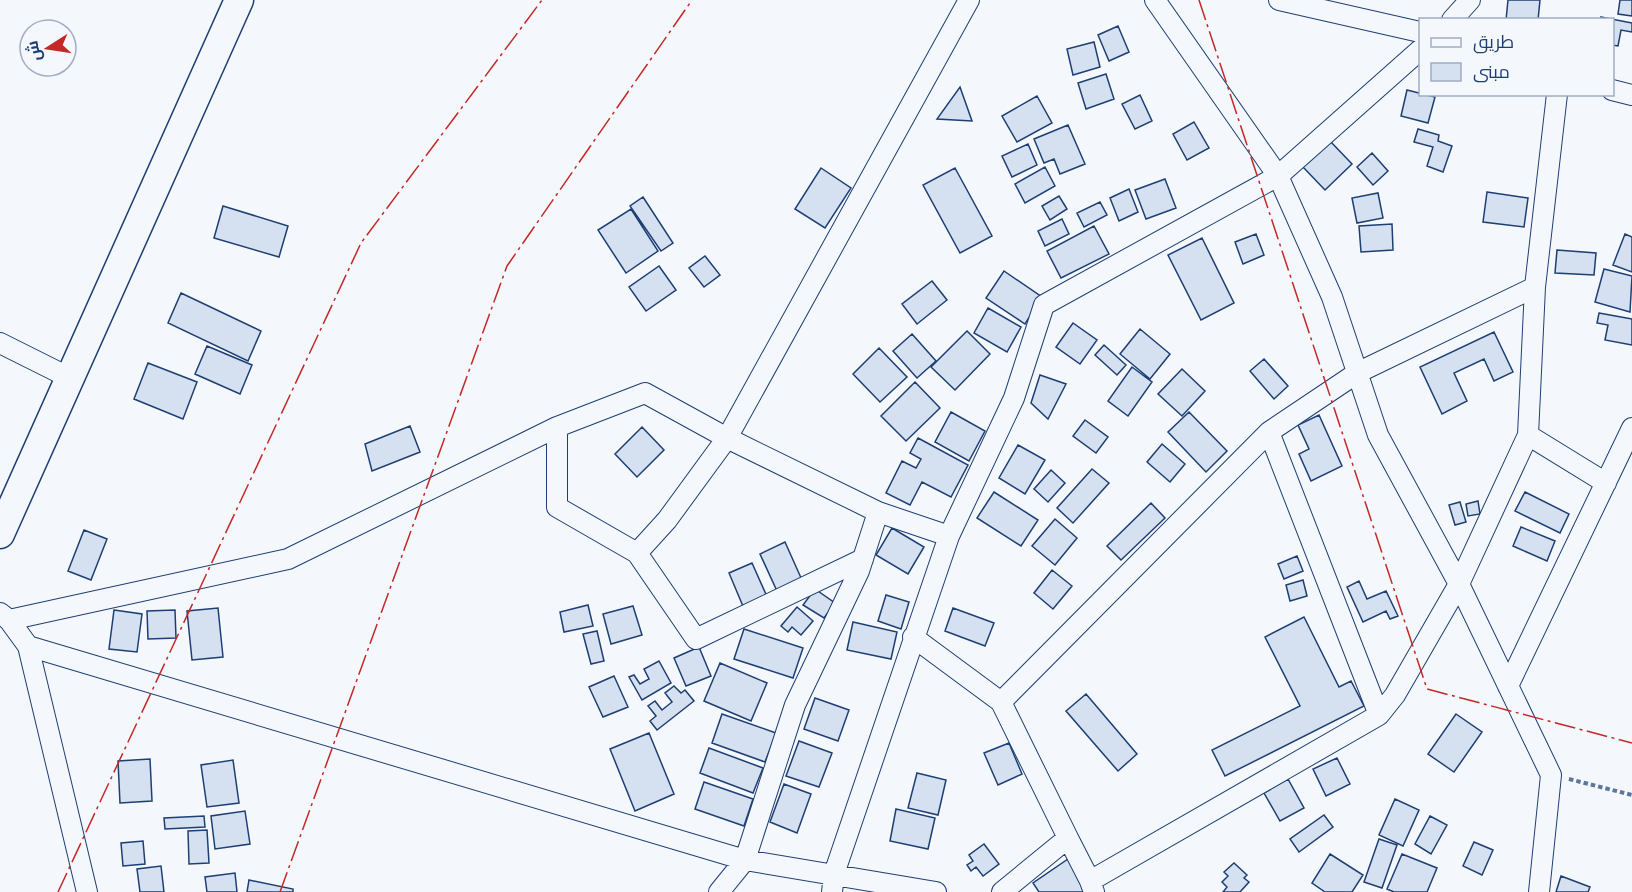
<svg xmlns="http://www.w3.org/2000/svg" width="1632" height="892" viewBox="0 0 1632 892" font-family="Helvetica,Cairo,sans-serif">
	<rect width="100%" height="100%" fill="#f4f7fb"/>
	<path fill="#d5e0f0" stroke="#1d3f73" stroke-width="1.5" d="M1508 0H1540L1538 20H1506Z
		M1620 0H1632V16L1618 14Z
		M1601 17 1632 23V32L1621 30 1618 46 1612 45V20H1601Z
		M1118 26 1129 52 1109 61 1098 35Z
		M1094 42 1100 67 1073 75 1067 49Z
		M1106 74 1114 99 1086 109 1078 83Z
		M960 87 972 121 937 119Z
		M1407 90 1435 97 1428 123 1401 116Z
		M1140 95 1152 121 1135 129 1122 104Z
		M1037 96 1052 123 1017 142 1002 116Z
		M1194 122 1209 148 1187 160 1173 134Z
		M1068 125 1085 164 1060 174 1054 159 1044 163 1034 139Z
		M1418 129 1439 135 1438 141 1452 146 1443 172 1427 166 1433 147 1414 142Z
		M1330 141 1352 164 1325 190 1303 167Z
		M1028 144 1037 165 1012 177 1002 156Z
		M1372 153 1388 171 1373 185 1357 167Z
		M1045 167 1055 186 1025 203 1015 184Z
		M821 168 851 188 825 228 795 209Z
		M955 168 992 236 960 253 923 185Z
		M1165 179 1176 208 1146 219 1135 190Z
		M1129 189 1138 212 1119 221 1110 198Z
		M1487 192 1528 198 1524 227 1483 222Z
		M1378 193 1383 218 1357 223 1352 198Z
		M1059 196 1067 209 1050 220 1042 206Z
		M643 197 673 243 661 251 630 206Z
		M1100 202 1107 215 1084 227 1077 213Z
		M223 206 288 226 279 257 214 238Z
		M631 209 658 251 626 273 598 230Z
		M1062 219 1069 234 1045 246 1038 231Z
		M1392 224 1393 250 1361 252 1359 226Z
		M1094 226 1109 254 1061 278 1047 251Z
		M1256 234 1264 255 1243 264 1235 242Z
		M1625 234 1632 237V272L1613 265Z
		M1202 238 1234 303 1201 320 1168 255Z
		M1557 250 1596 253 1594 275 1555 273Z
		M705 256 720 275 704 287 689 268Z
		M659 266 676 290 646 311 629 287Z
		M1604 269 1632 276 1630 312 1595 302Z
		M1004 271 1042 297 1025 324 986 298Z
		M932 281 947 300 917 324 902 304Z
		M181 293 261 331 248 361 168 323Z
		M988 308 1021 327 1007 352 974 333Z
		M1599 313 1632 319V345L1605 340 1608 325 1597 323Z
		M1073 323 1097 340 1080 364 1056 347Z
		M1140 329 1170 354 1150 379 1120 354Z
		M967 331 990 354 955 390 931 367Z
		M1494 332 1513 372 1494 381 1484 359 1454 373 1467 401 1442 414 1420 367Z
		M912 334 936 361 917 378 893 351Z
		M1104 345 1126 365 1117 375 1095 355Z
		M207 346 252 365 240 394 195 374Z
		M879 348 907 377 880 402 853 374Z
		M1264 359 1288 386 1274 399 1250 371Z
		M148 363 197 382 183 419 134 399Z
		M1132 367 1152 382 1128 416 1108 401Z
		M1182 369 1205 391 1182 416 1158 394Z
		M1040 375 1066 384 1048 419 1031 403Z
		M915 382 940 408 906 441 881 416Z
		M951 412 985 431 969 461 935 442Z
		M1189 412 1227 451 1206 472 1168 432Z
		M1319 415 1342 466 1311 481 1299 454 1309 449 1298 425Z
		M1085 420 1108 437 1096 453 1073 436Z
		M410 426 420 452 372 471 365 444Z
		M642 427 664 450 637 477 615 454Z
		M918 438 968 465 951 497 922 482 910 505 886 493 902 461 916 468 921 459 910 453Z
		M1162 444 1185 464 1170 482 1147 462Z
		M1018 445 1045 460 1025 494 999 478Z
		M1092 469 1109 483 1073 523 1057 508Z
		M1051 470 1065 483 1048 502 1034 489Z
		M994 492 1038 520 1021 546 977 518Z
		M1525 492 1569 514 1560 533 1515 511Z
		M1478 501 1480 514 1468 516 1466 504Z
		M1460 502 1466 522 1455 525 1449 505Z
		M1151 503 1165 518 1121 560 1107 546Z
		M1055 519 1077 538 1055 565 1032 546Z
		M1521 527 1555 541 1547 561 1513 546Z
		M892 528 924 547 908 574 876 555Z
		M84 530 107 539 91 580 68 571Z
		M785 542 802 580 777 591 760 554Z
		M1297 556 1303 571 1284 579 1278 564Z
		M752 563 769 601 745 611 729 573Z
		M1052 570 1072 586 1053 609 1034 593Z
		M1303 580 1307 596 1290 601 1286 585Z
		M1359 581 1367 599 1386 591 1398 616 1390 619 1386 611 1363 622 1347 587Z
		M815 589 835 603 824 618 803 605Z
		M886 595 909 602 901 629 878 621Z
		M588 605 593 626 564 632 560 612Z
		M633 606 642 635 611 644 603 614Z
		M797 607 813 621 801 635 792 627 788 632 781 626Z
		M218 608 223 657 192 660 187 611Z
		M953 608 994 623 985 646 945 631Z
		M114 610 142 614 137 652 109 649Z
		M175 610 176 638 148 639 147 611Z
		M1304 617 1339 687 1351 681 1364 706 1225 776 1212 750 1300 706 1265 637Z
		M853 622 897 632 891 659 847 650Z
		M744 629 803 648 793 678 734 659Z
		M597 631 604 661 591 664 583 634Z
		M699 647 711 676 686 686 674 658Z
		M659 661 671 683 642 700 629 677 634 675 640 684 649 679 644 669Z
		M720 663 767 683 751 721 704 701Z
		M614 676 628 707 603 717 589 687Z
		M674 686 681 693 685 690 694 701 657 730 650 721 656 716 648 706 655 701 662 710 672 702 665 693Z
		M1086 694 1137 754 1118 771 1066 711Z
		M815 698 849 710 838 741 804 729Z
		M722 714 776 733 765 762 712 743Z
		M1456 714 1482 732 1454 772 1428 754Z
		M649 733 674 794 635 811 610 749Z
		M799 741 832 753 819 787 786 776Z
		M1009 743 1022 774 998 785 984 753Z
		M709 748 763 768 753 793 700 773Z
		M1337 758 1350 784 1326 796 1313 769Z
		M150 759 152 801 120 803 118 761Z
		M233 760 239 803 207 807 201 765Z
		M917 773 946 780 938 815 908 808Z
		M1288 779 1304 808 1280 821 1264 793Z
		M704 782 753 799 744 826 695 809Z
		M784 784 811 794 797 833 770 822Z
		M1395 799 1419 810 1403 846 1379 835Z
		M896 809 935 818 928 849 890 841Z
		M245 811 250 844 215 849 211 816Z
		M1324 815 1333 827 1299 852 1290 839Z
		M204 816 205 827 165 829 164 818Z
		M1430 816 1447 825 1431 854 1415 844Z
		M207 830 209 863 189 864 188 831Z
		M1379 839 1397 845 1382 888 1364 882Z
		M143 841 145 864 123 866 121 843Z
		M1474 842 1493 850 1482 875 1463 866Z
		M984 844 999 864 983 876 976 867 971 871 967 865 973 861 969 855Z
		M1330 854 1363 875 1352 892H1325L1312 883Z
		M1402 854 1437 868 1427 892H1394L1387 889Z
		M1068 859 1087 892H1039L1033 883Z
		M1234 863 1247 875 1244 878 1249 882 1240 892H1223L1227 887 1222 882 1228 876 1224 872Z
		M161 866 164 892H140L137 869Z
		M235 873 237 892H207L205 877Z
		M1561 876 1590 887 1588 892H1556Z
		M249 880 293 889V892H247Z"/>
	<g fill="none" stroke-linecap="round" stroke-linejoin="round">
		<g stroke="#1d3f73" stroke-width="22">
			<path id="street" d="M1155 0 1278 176 1332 297 1378 435 1459 584 1551 775 1539 892
				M1279 0 1420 32
				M1452 20 1470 0
				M1612 90 1632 95
				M0 343 70 378
				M557 427V507L637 553 667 520 727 438 969 0
				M1269 432 1379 715
				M1528 435 1606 483
				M637 553 696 639 863 559
				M0 613 9 620 288 559 557 427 645 393 727 438 878 512 949 536
				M9 620 28 646 87 892
				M913 637 1001 702 1269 432 1357 373 1535 287
				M28 646 745 860 936 892
				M1508 686 1632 428
				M1001 702 1068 838
				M719 892 745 860 795 705 859 571 878 512
				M832 892 834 874 949 536 1014 398 1044 305 1278 176 1420 50
				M1002 892 1068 838 1090 881
				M1094 892 1090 881 1379 715 1395 695 1459 584 1528 435 1535 287 1557 94"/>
		</g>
		<g stroke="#1d3f73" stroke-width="31">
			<path id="secondary" d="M0 534 239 0"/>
		</g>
		<path stroke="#5e769c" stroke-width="4" stroke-dasharray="4.5 3" stroke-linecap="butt" d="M1569 779 1632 795"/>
		<use href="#street" stroke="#f4f7fb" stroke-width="20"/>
		<use href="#secondary" stroke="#f4f7fb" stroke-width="28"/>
		<path stroke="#c62828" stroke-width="1.5" stroke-dasharray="21 4.5 3 4.5" stroke-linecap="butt" d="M1199 0 1427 689 1632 743
			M58 892 361 243 542 0
			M280 892 507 266 692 0"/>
	</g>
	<rect x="1419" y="18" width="195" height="78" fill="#f4f7fb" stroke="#9eadc5" stroke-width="1.5"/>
	<rect x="1431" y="38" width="30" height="9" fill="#f4f7fb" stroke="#9eadc5" stroke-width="1.5"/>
	<text x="1473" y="48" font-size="18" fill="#1d3f73">طريق</text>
	<rect x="1431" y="63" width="30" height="18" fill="#d5e0f0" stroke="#9eadc5" stroke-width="1.5"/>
	<text x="1473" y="78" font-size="18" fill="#1d3f73">مبنى</text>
	<g transform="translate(48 48) rotate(258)"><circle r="28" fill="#f4f7fb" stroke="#9eadc5" stroke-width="1.5"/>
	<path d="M0-4.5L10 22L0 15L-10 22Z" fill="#c62828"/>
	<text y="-9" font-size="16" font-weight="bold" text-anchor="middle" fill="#1d3f73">ش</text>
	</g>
</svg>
